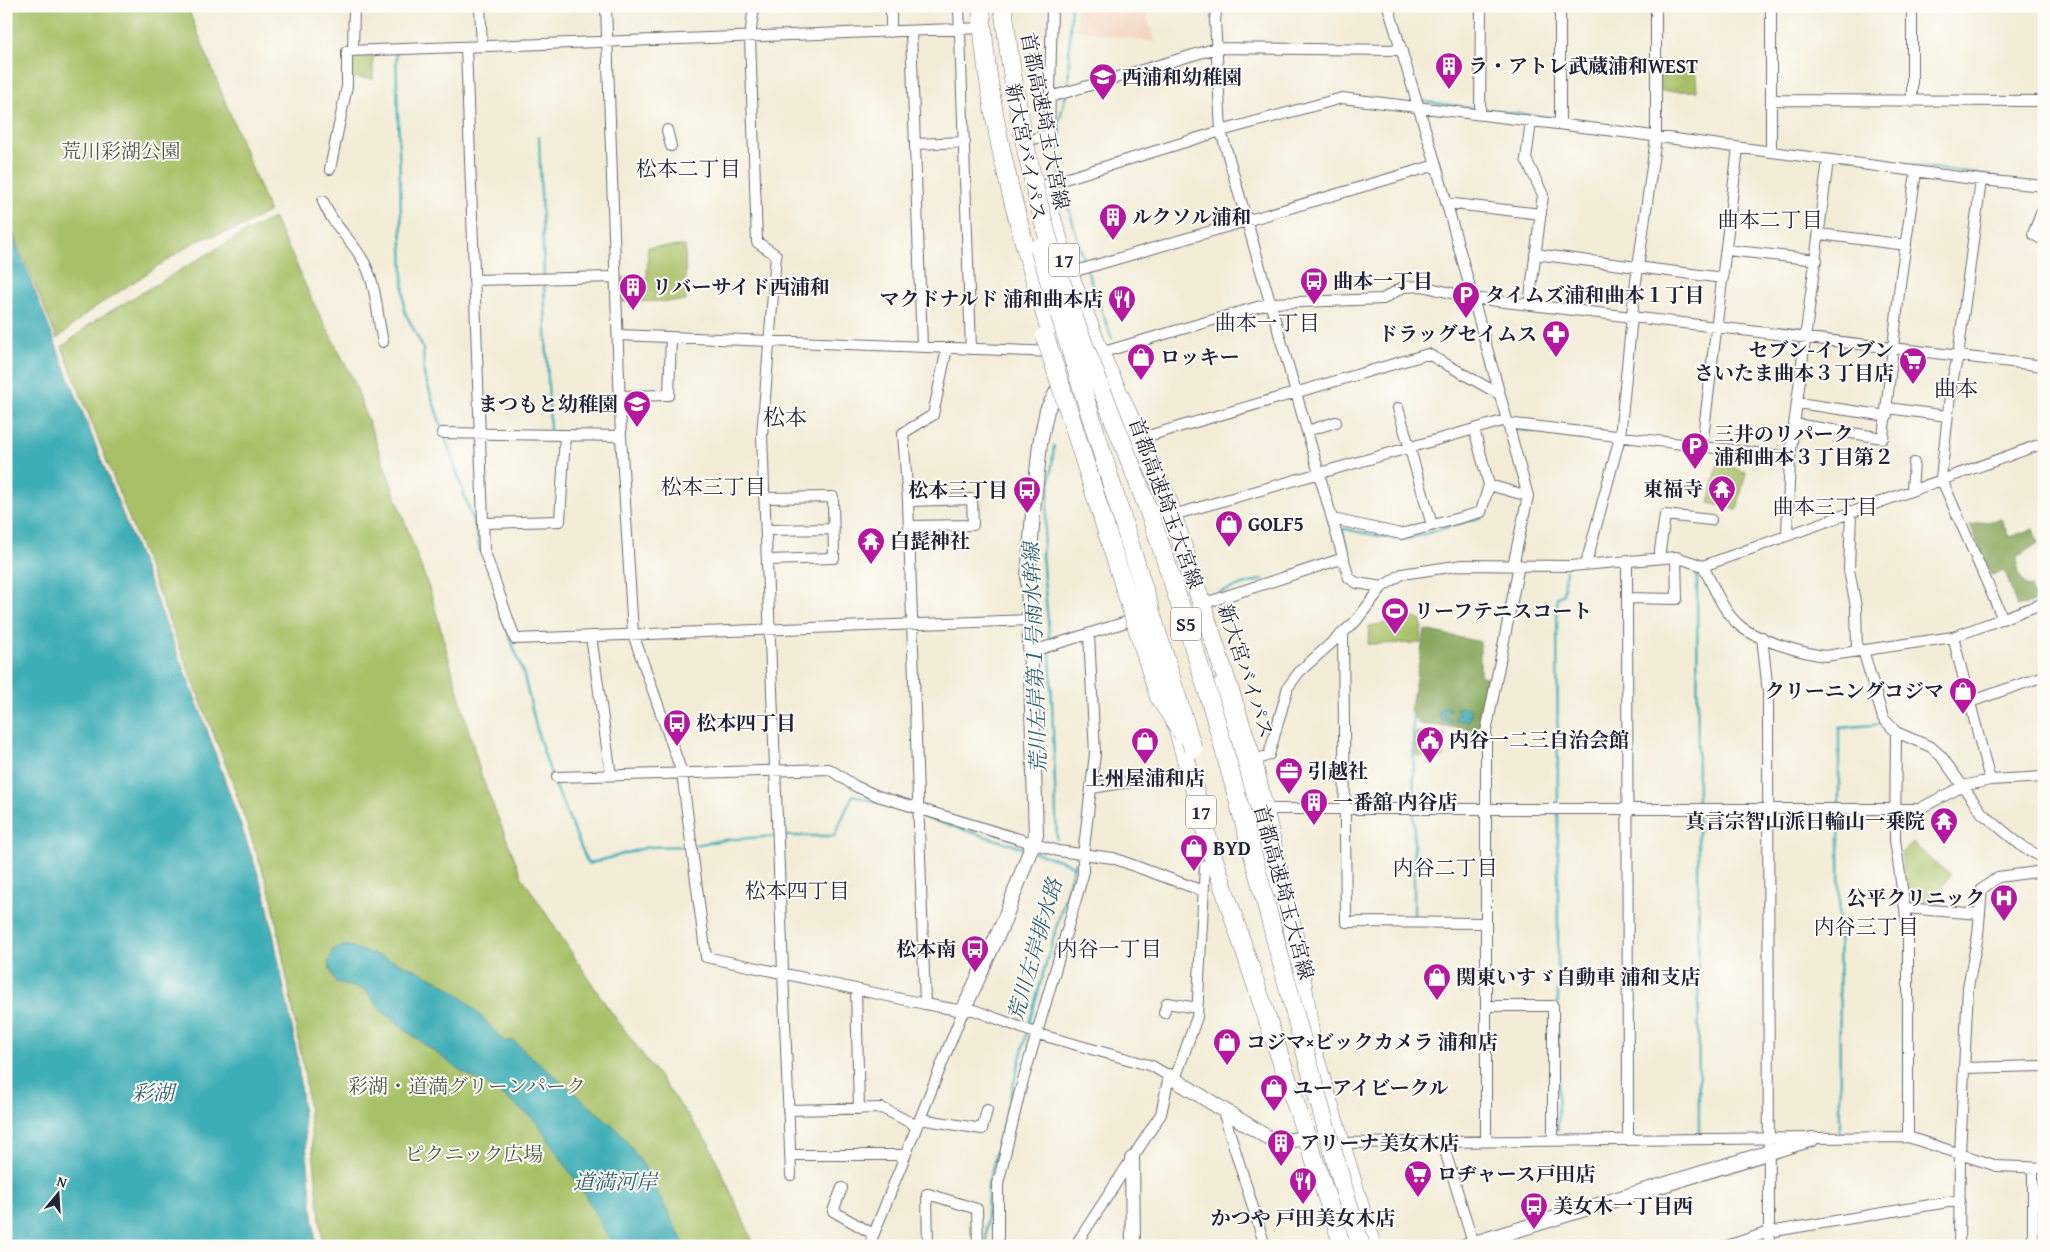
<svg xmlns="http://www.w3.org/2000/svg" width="2050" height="1252" viewBox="0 0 2050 1252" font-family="'Gentium Book Plus','Noto Serif JP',serif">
	<rect width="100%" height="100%" fill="#fdfcf7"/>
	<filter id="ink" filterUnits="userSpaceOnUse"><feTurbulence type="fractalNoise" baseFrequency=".02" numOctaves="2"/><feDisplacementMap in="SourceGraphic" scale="10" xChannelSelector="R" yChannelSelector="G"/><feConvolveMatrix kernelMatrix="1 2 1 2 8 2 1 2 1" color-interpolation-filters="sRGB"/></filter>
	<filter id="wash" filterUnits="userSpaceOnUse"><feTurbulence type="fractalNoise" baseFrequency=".0096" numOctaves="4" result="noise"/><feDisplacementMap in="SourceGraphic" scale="20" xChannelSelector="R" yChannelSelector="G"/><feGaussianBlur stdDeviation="1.12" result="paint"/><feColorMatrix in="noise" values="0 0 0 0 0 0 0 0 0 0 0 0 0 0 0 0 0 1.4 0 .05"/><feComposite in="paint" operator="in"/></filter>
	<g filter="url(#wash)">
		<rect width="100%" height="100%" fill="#f3ecd7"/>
		<path fill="#f3d4bf" d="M1076 6H1147L1146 14 1155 42 1076 30Z
			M1153 6H1210L1209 14Z"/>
		<path fill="#a8c167" stroke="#657251" d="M6 6H187L269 211 242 227 196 241 88 312 57 339 6 215Z
			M373 52V79L348 77 349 53Z
			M1659 65H1695L1697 91H1660Z
			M273 218 294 259 311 298 353 379 431 594 482 778 522 877 606 1005 709 1144 755 1246H323L305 1076 272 899 232 781 62 347 94 321 245 232Z
			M685 246 686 301 620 302 619 278 647 279 648 247Z
			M1718 463 1746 472 1737 510 1709 503Z
			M1415 618 1422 621 1421 643 1368 644 1369 626Z
			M1416 732 1445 733 1443 758 1416 756Z
			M1913 843 1933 862 1950 874 1939 894 1940 907 1908 905 1901 854Z"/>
		<path fill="#86a75c" stroke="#54644c" d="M2001 519 2009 537 2033 529 2038 543 2017 557C2017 568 2019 578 2027 587L2031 586 2036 601 2017 607 2005 571 1991 575 1970 525Z
			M1425 630 1480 642V675L1491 679 1481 730 1419 724 1410 711Z"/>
		<path fill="#3cadb6" stroke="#2f6878" d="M6 218 201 713 265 894 297 1053 316 1246H6Z
			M1447 706 1452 710H1448L1443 714 1446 718H1451L1452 722 1444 721 1439 717V710Z
			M1467 707 1471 710 1469 721H1455L1456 716 1459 714 1456 708Z
			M346 945C385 958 433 971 465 1000 479 1013 491 1028 505 1042L512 1040 620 1132 644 1166 685 1246H613L585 1195 536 1121 497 1091 461 1071 409 1033 380 1009 365 990 335 982 328 963 333 950Z"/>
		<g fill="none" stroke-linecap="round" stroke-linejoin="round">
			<path stroke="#3cadb6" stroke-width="2.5" d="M396 53 404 310 423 348 424 374 442 429
				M1068 90 1071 6
				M1420 101 1478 109
				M1484 109 1553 118
				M539 137 544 276
				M1828 154 1999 177
				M1060 178 1059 121 1066 95
				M1062 184 1085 265
				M1087 270 1112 339
				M544 281 550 431
				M1513 429 1616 441
				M445 437 477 533 480 551
				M1621 442 1636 443
				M1346 556 1349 555 1342 530 1345 529 1401 541 1485 516 1487 508
				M1697 570 1698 806
				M1220 592 1263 579
				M500 611 523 672 539 738 552 777 588 864 648 847 689 846
				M1050 644 1042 556 1054 446
				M1050 649 1057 839
				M1413 716 1414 807
				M1558 806 1557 597 1563 595 1566 570
				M1839 806V728L1883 724
				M1558 812V1130
				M1698 812 1699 1132
				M1839 812 1840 1132
				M1414 813V919
				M922 817 1026 849
				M781 836H834L853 795 917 815
				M694 845 724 840 776 836
				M1034 852 1068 863 1074 868
				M1028 1027 1075 862
				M986 1246 988 1184 1027 1032"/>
		</g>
	</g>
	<g filter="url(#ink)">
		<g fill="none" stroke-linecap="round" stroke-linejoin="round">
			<g stroke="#6b6972" stroke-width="12">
				<path id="street" d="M480 6 482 47
					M606 6 621 436 633 634 682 773 706 957 925 1004 963 1011 971 1009 1038 1034 1152 1066 1169 1076 1161 1114 1075 1246
					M754 6 750 37 757 242 776 255 762 436 791 1175
					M891 6V32
					M959 6 971 349
					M1217 6 1215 20 1221 131 1349 578 1357 583 1382 587
					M1388 6 1436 165 1528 496 1513 566
					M1771 6V152
					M1912 6V102
					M911 32 922 347
					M466 47 484 550 515 639 1029 620
					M353 51 354 6
					M1050 97 1217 48 1402 50
					M1771 100 2044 101
					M1480 114 1481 6
					M1560 124V6
					M667 130 671 146
					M1031 140 1049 134 1052 6
					M915 144 965 142
					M330 169 347 86V51L983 28
					M1981 180 1958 356 1951 386 1941 478 2003 619
					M1042 186 1221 131 1342 98 1623 132 1981 180 2044 186
					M323 201C332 226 355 242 366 266 377 289 377 317 383 342
					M1446 203 1541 214
					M2044 206 2033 234 2044 241
					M1820 234 1906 245
					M1727 250 1817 260
					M1535 254 1723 278
					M1069 273 1436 165
					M474 280 616 277
					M1529 305 1543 195 1526 159 1531 121
					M618 335 1054 352
					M1100 353 1271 303 1383 299 1403 287 1422 286 1472 298 2044 366
					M620 396 669 395 671 337
					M1798 403 1887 416
					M1398 408 1432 525
					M1888 408 1947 416
					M1507 423 1790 457
					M1795 424 1883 438 1900 284 1916 172
					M1307 431 1336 422
					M442 433 621 436
					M1141 438 1428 354 1499 394
					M1702 446 1738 148
					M1489 485 1528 496
					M1912 489 1914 463
					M766 498 833 497 834 558 768 560
					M908 501 972 499 973 525 909 526
					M1851 511 1849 570 1856 607 1857 651
					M1173 515 1506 420
					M1333 519 1401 534 1481 512 1489 485 1474 429
					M483 523 560 521 565 435
					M767 530 834 529
					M1787 535 1790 457 1828 160
					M1659 558 1665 515 1711 520
					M1627 560 1628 1139
					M1586 564 1620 437 1634 296 1656 138V6
					M1703 566 2044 443
					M1627 598 1677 599 1676 557
					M1202 604 1344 558
					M1343 633 1346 922 1486 923
					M591 636 611 775
					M1762 637 1768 692 1769 1246
					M1953 637 1990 780
					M1863 650 1883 718 1896 732 1931 747 1941 756 1982 813 2024 848 2044 858
					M1030 652 1139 618
					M1970 702 2044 676
					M1896 732 1895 840 1908 930V1137
					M1253 761 1269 755 1288 687 1300 671 1356 621 1382 587 1402 574 1463 565 1571 566 1676 557 1703 566C1713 585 1723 612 1740 626 1757 640 1802 653 1825 656L1953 637 2044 603
					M557 777 829 769 855 786 878 796 1058 851 1113 858 1203 891
					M1092 788 1189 772
					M1264 809H1919L1963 786 1990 780 2044 777
					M1905 908 1980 914
					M856 989 859 1109
					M925 1004 908 501 903 433 933 415 947 348
					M1486 1006H1553V1140
					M1164 1013 1167 1003 1197 1008
					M1964 1068 2044 1066
					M1175 1079 1197 1017 1205 866 1214 857
					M1222 1108 1265 1246
					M788 1110 882 1108 917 1126
					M920 1119 982 1129 987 1110
					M1442 1141 1474 1246
					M1486 1141V732L1519 565
					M1340 1143 1908 1137 1997 1166 2044 1168
					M790 1155H905
					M2033 1168V1246
					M842 1188 833 1211 873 1234
					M927 1194 928 1246
					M928 1194 977 1209 978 1246
					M869 1246 963 1011
					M998 1246V1184L1020 1091 1083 875V856L1095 754 1089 634
					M1727 1246 1769 1232 1960 1200
					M1959 1246 1960 1154 1968 987 1978 935 1982 889 1998 877 2044 871"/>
			</g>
			<g stroke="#6b6972" stroke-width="16">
				<path id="secondary" d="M963 1011 1003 923 1036 835 1028 578 1034 501 1040 444 1047 410 1065 376 1085 363
					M1169 1076 1275 1142 1309 1138
					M1132 1159 1133 1246
					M1465 1246 1812 1139"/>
			</g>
			<g stroke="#6b6972" stroke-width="19">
				<path id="highway" d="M981 6C988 124 1021 238 1056 350
					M1044 193 1069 273 1100 353 1167 498 1253 761 1298 953 1313 1051 1372 1246
					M1217 688 1270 888
					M1175 720 1212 853 1343 1246"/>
			</g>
			<use href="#street" stroke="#fff" stroke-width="10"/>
			<use href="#secondary" stroke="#fff" stroke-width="14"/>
			<use href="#highway" stroke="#fff" stroke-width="18"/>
			<g stroke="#6b6972" stroke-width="19" stroke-linecap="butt">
				<path id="highway-bridge" d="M1003 6C1015 110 1036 212 1071 310 1103 397 1141 482 1169 571 1184 617 1199 662 1212 707 1264 887 1306 1068 1361 1246
					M1039 248 1193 749
					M1045 336 1159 697 1183 734"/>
			</g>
			<use href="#highway-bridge" stroke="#fff" stroke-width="18"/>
		</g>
	</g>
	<defs>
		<g id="building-pin" transform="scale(1.4375)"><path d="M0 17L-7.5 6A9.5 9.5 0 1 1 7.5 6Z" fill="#b5179e" stroke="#fdfcf7"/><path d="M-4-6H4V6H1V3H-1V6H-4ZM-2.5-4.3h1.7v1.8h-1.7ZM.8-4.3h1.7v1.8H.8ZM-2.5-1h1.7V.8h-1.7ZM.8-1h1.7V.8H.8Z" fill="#fff"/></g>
		<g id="school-pin" transform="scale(1.4375)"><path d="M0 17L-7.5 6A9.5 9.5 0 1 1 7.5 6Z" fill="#b5179e" stroke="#fdfcf7"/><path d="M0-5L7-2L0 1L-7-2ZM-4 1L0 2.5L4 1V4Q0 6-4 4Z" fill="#fff"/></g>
		<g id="bus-pin" transform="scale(1.4375)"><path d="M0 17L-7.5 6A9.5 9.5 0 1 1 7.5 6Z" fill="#b5179e" stroke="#fdfcf7"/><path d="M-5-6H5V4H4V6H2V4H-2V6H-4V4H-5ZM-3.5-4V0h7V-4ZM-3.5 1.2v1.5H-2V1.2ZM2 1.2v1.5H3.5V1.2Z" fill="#fff"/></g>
		<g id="parking-pin" transform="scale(1.4375)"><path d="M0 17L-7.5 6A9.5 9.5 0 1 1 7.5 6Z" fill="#b5179e" stroke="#fdfcf7"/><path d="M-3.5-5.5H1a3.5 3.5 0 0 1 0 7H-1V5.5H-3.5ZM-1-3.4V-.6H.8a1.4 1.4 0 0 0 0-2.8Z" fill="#fff"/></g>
		<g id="restaurant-pin" transform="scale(1.4375)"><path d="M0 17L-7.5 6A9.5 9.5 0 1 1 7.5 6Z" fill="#b5179e" stroke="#fdfcf7"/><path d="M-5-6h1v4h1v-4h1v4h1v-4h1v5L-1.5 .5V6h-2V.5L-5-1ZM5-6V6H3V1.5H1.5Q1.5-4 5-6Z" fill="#fff"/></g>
		<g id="pharmacy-pin" transform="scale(1.4375)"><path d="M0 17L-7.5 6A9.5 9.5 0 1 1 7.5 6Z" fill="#b5179e" stroke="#fdfcf7"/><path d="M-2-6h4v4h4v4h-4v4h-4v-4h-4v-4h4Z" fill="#fff"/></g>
		<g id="shop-pin" transform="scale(1.4375)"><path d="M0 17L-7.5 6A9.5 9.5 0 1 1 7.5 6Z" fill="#b5179e" stroke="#fdfcf7"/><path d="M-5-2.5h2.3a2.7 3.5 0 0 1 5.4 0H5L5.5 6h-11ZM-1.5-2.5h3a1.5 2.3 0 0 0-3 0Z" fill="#fff"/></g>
		<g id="supermarket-pin" transform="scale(1.4375)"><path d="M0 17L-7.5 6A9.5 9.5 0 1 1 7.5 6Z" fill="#b5179e" stroke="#fdfcf7"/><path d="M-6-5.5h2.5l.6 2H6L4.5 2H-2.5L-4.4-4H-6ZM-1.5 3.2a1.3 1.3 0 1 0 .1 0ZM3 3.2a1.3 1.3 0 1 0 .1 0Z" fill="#fff"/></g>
		<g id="temple-pin" transform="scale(1.4375)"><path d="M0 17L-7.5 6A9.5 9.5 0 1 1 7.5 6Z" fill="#b5179e" stroke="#fdfcf7"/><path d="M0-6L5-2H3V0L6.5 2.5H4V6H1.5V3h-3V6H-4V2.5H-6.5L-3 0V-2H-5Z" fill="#fff"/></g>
		<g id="stadium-pin" transform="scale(1.4375)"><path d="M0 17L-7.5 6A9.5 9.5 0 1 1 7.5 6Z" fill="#b5179e" stroke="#fdfcf7"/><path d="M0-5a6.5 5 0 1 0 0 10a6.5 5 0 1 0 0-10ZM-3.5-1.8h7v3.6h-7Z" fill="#fff"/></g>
		<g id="civic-pin" transform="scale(1.4375)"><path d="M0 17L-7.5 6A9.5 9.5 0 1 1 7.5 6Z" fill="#b5179e" stroke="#fdfcf7"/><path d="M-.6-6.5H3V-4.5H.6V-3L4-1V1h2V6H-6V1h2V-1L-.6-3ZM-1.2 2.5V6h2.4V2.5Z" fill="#fff"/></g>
		<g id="office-pin" transform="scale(1.4375)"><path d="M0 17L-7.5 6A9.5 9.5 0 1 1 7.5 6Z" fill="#b5179e" stroke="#fdfcf7"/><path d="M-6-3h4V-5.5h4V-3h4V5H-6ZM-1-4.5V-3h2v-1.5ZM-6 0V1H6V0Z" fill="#fff"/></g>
		<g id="hospital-pin" transform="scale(1.4375)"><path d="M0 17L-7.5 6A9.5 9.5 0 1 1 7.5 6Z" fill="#b5179e" stroke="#fdfcf7"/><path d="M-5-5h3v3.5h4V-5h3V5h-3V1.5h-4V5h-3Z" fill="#fff"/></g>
	</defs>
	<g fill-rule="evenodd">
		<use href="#building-pin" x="1449" y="66"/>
		<use href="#school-pin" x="1103" y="77"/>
		<use href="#building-pin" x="1113" y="217"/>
		<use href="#bus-pin" x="1314" y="281"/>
		<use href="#building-pin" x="633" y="287"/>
		<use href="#parking-pin" x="1466" y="295"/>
		<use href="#restaurant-pin" x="1122" y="299"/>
		<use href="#pharmacy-pin" x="1556" y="334"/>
		<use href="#shop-pin" x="1141" y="357"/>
		<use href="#supermarket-pin" x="1913" y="361"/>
		<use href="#school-pin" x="637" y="404"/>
		<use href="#parking-pin" x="1695" y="446"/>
		<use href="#temple-pin" x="1722" y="489"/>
		<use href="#bus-pin" x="1027" y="490"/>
		<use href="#shop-pin" x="1229" y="524"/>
		<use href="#temple-pin" x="871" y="541"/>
		<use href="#stadium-pin" x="1395" y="611"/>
		<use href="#shop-pin" x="1963" y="691"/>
		<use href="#bus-pin" x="677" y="723"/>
		<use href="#civic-pin" x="1430" y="740"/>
		<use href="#shop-pin" x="1145" y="741"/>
		<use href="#office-pin" x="1289" y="771"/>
		<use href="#building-pin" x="1314" y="802"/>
		<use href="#temple-pin" x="1944" y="821"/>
		<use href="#shop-pin" x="1194" y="848"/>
		<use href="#hospital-pin" x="2004" y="898"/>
		<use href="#bus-pin" x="975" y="949"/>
		<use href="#shop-pin" x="1437" y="977"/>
		<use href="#shop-pin" x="1227" y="1042"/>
		<use href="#shop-pin" x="1274" y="1088"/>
		<use href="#building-pin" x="1281" y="1143"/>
		<use href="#supermarket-pin" x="1418" y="1174"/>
		<use href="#restaurant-pin" x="1303" y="1181"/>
		<use href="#bus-pin" x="1534" y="1206"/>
	</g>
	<g text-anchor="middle" stroke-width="4" stroke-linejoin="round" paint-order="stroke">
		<g fill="#fdfcf7" stroke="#646373" stroke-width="1">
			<rect x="1049" y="243.5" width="30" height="33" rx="4"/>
			<rect x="1171" y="607.5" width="30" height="33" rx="4"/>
			<rect x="1186" y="795.5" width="30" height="33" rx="4"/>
		</g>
		<g font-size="19" font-weight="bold" fill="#22223b">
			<text x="1064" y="267">17</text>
			<text x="1186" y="631">S5</text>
			<text x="1201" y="819">17</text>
		</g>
		<g font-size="20" font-weight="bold" fill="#22223b" stroke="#fdfcf7" text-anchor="start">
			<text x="1468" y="73">ラ・アトレ武蔵浦和WEST</text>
			<text x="1122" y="84">西浦和幼稚園</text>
			<text x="1132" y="224">ルクソル浦和</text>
			<text x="1333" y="288">曲本一丁目</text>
			<text x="652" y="294">リバーサイド西浦和</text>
			<text x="1485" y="302">タイムズ浦和曲本１丁目</text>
			<text x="1103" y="306" text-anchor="end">マクドナルド 浦和曲本店</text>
			<text x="1537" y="341" text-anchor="end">ドラッグセイムス</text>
			<text x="1894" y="357" text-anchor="end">セブン-イレブン<tspan x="1894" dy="23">さいたま曲本３丁目店</tspan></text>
			<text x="1160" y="364">ロッキー</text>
			<text x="618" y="411" text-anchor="end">まつもと幼稚園</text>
			<text x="1714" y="441">三井のリパーク<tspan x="1714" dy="23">浦和曲本３丁目第２</tspan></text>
			<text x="1703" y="496" text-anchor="end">東福寺</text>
			<text x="1008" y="497" text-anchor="end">松本三丁目</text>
			<text x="1248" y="531">GOLF5</text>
			<text x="890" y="548">白髭神社</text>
			<text x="1414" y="618">リーフテニスコート</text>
			<text x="1944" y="698" text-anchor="end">クリーニングコジマ</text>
			<text x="696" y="730">松本四丁目</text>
			<text x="1449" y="747">内谷一二三自治会館</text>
			<text x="1308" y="778">引越社</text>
			<text x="1145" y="785" text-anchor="middle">上州屋浦和店</text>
			<text x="1333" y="809">一番舘 内谷店</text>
			<text x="1925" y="828" text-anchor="end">真言宗智山派日輪山一乗院</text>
			<text x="1213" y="855">BYD</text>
			<text x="1985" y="905" text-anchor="end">公平クリニック</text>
			<text x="956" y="956" text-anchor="end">松本南</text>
			<text x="1456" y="984">関東いすゞ自動車 浦和支店</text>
			<text x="1246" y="1049">コジマ×ビックカメラ 浦和店</text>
			<text x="1293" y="1095">ユーアイビークル</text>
			<text x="1300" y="1150">アリーナ美女木店</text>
			<text x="1437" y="1181">ロヂャース戸田店</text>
			<text x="1553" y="1213">美女木一丁目西</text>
			<text x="1303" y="1225" text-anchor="middle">かつや 戸田美女木店</text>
		</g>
		<g font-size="20" fill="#22223b" stroke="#fdfcf7">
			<text transform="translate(1045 121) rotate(79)" y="7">首都高速埼玉大宮線</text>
			<text transform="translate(1026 152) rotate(79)" y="7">新大宮バイパス</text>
			<text transform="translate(1166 503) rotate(70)" y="7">首都高速埼玉大宮線</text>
			<text transform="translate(1246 671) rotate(72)" y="7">新大宮バイパス</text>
			<text transform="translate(1284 892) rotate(75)" y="7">首都高速埼玉大宮線</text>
		</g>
		<g font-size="20" fill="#515a4a" stroke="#fdfcf7">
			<text x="121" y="158">荒川彩湖公園</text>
			<text x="467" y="1093">彩湖・道満グリーンパーク</text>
			<text x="474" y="1161">ピクニック広場</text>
		</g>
		<g font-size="21" fill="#22223b" stroke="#fdfcf7">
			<text x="688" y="176">松本二丁目</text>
			<text x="1770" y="227">曲本二丁目</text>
			<text x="1267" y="330">曲本一丁目</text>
			<text x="713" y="494">松本三丁目</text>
			<text x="1825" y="514">曲本三丁目</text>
			<text x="1445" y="875">内谷二丁目</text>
			<text x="797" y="898">松本四丁目</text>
			<text x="1866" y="934">内谷三丁目</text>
			<text x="1109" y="956">内谷一丁目</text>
		</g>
		<g font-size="21" font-style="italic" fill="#2e6172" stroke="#fdfcf7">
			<text transform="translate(1035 658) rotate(-92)" y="7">荒川左岸第１号雨水幹線</text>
			<text transform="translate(1035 950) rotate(-74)" y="7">荒川左岸排水路</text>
			<text x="153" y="1100">彩湖</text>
			<text x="615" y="1189">道満河岸</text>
		</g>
		<g font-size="22" fill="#22223b" stroke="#fdfcf7">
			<text x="1956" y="396">曲本</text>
			<text x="785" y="425">松本</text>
		</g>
	</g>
	<rect width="2050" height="1252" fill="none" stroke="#fdfcf7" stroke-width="25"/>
	<g transform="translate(58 1194) rotate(18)" stroke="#fdfcf7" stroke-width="4" paint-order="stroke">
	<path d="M0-4L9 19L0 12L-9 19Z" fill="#22223b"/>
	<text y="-8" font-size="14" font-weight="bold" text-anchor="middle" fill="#22223b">N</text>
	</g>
</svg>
